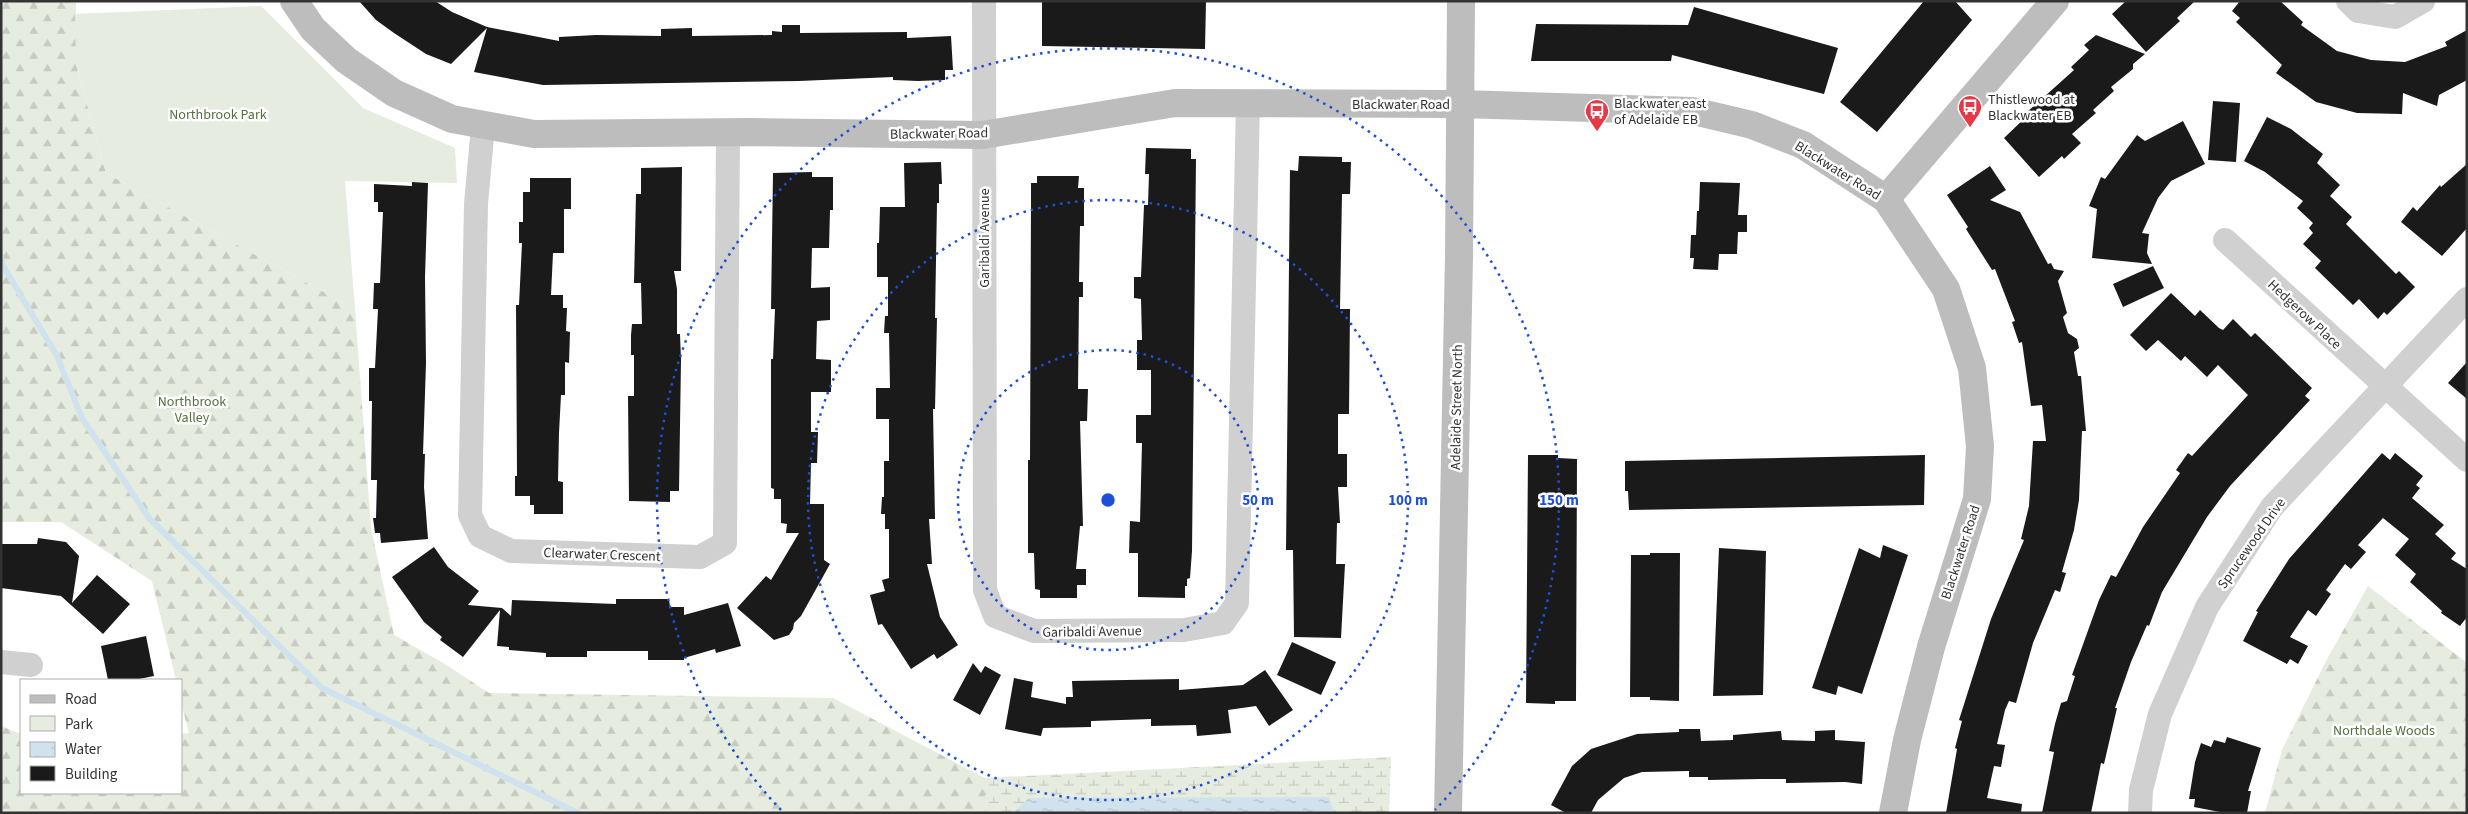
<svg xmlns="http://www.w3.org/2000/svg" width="2468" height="814" viewBox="0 0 2468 814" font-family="'Source Sans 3',sans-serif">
	<defs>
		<pattern id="forest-firs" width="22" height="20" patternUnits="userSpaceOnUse" patternTransform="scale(1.25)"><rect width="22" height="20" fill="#e6ecdf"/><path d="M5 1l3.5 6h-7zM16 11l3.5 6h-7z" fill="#c6cbc0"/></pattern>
		<pattern id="wetland-marsh" width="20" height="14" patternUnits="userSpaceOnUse" patternTransform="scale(1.25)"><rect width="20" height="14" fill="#e6ecdf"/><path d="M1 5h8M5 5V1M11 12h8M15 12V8" fill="none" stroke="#c6cbc0"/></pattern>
		<pattern id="water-ripples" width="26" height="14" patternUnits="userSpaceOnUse" patternTransform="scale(1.25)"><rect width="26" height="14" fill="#cfe2ee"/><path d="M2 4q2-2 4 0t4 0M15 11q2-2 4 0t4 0" fill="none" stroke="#b2c2cd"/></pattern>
	</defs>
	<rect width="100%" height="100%" fill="#fff"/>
	<path fill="url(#forest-firs)" d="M1 1H76V64L106 173 355 309 371 528 394 635 445 664 489 693 833 698 985 778V813H1V726L21 734V793H181V734L189 733 181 703V680H176L152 581 61 522H1Z
		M2368 586 2467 663V813H2265L2282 750 2326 661Z"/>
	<path fill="url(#wetland-marsh)" d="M1391 757 1389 813H985V778Z"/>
	<path fill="#e6ecdf" d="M261 6 363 108 455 148 457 183 345 181 355 309 106 173 76 64 75 14Z"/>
	<path fill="url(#water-ripples)" d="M1329 797 1334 813H1013L1029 798Z"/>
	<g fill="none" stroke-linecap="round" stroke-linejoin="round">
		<path stroke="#cfe2ee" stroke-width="6" d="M1 256 2 264 57 356 82 418 149 518 322 688 578 813"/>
	</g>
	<path fill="#1a1a1a" d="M359 1H435L452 12 487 27 559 41V37L596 35 661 36V29L692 28V36L772 35V31L782 32V25H800V33L907 32V38L951 36 953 70H945V80L918 81 893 80V77L799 81 543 85 474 72 487 28 451 64 426 54 394 33 376 20Z
		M1042 1H1206L1205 49 1042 46Z
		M1924 1H1955L1972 20 1877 132 1840 102Z
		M2126 1H2195L2177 18 2180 21 2146 52 2112 14Z
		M2240 1H2280L2303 22 2301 25 2337 51 2371 60 2405 62 2447 46 2445 42 2467 30V80L2439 95 2437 106 2403 93 2402 114 2357 113 2316 102 2276 73 2282 65 2236 22 2240 18 2232 11Z
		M1694 7 1838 48 1824 94 1672 55 1671 61H1531L1536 24 1688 25Z
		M2096 35 2145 54 2133 64V69L2111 87 2114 91 2093 110 2096 113 2072 134 2081 143 2064 159 2062 156 2039 177 2004 138 2028 115 2026 113 2074 70 2071 67 2089 50 2084 45Z
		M2213 101 2240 103 2236 162 2208 160Z
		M2267 117 2291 129 2323 154 2317 163 2340 185 2330 196 2352 217 2346 224 2396 274 2399 271 2415 287 2387 315 2384 312 2378 319 2359 299 2353 305 2315 268 2321 261 2303 244 2313 233 2309 228 2313 223 2297 208 2303 201 2265 172 2244 161Z
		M2183 121 2205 164 2171 181 2158 198 2142 233 2149 234 2147 253 2152 264 2092 258 2097 209 2089 206 2101 177 2105 179 2137 135 2145 141Z
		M1146 148 1191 149V159H1196L1192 551 1190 578 1187 579V586H1185V598L1138 597V553H1129L1130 521 1140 522 1142 443H1136V415H1151V370H1137V340H1142L1141 299 1134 298V277H1141L1144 205H1148L1149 174H1145Z
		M1299 156 1342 157V162H1351L1350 194H1342L1340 309H1350L1349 414H1338V454H1347V487H1338L1340 523H1337L1336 564H1345L1341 638 1294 637 1293 550H1286L1290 170 1298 171Z
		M941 162 942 184H939V203H937L935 318H937L935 409H933L935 519H929L932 564H927L940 617 958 645 937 659 934 654 911 669 882 624 878 625 870 595 885 591 882 580 889 578V529H885V514H881L882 497H884V461H889V419H876V388H890L889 333H884L885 316H888V277H877V243H879L880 207H905L904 163Z
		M2467 164V228L2442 256 2401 222 2413 207 2417 211 2440 185 2441 187Z
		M1990 166 2006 190 1990 200 2020 212 2048 264 2051 263 2054 269 2064 271 2058 281 2067 313 2063 317 2068 333 2077 339 2079 348 2074 352 2078 376H2081L2086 431H2082L2079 500 2074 530 2062 572 2066 573 2060 592 2055 590 2033 643 2016 703 2009 701 2005 710 1997 744 2005 745 2001 767 1994 766 1987 798 2022 804 2021 813H1946L1957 749 1955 748 1962 721 1959 720 1991 619 2024 540 2021 539 2029 506 2033 441H2046L2042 405 2031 406 2022 342 2019 343 2012 322 2015 321 1995 269 1992 270 1966 229 1968 227 1947 195Z
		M682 167 681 271H674L677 289V334H680L681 360 679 491H670V502L629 501 628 396H634V355H631V335L632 324H642L641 283H634L636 194H641V168Z
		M812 172V177H833V210H830L829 248H812L811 288 830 287V320L817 321 816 359 831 360V392H811V432H818L817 463H811L810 504H824V560L830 564 801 616 794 623 793 629 789 635 774 640 737 608 766 576 771 580 799 533H786L787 524 781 523V499H774V489L771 488V359H773L775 309H771L773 173Z
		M1037 176H1079L1078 188H1084V226H1080L1079 282H1083V297H1079L1078 389H1088L1087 421H1080L1083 526H1080L1076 569H1086V585H1077V598H1040V590L1035 589 1034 553H1028V460H1030L1031 202V183H1037Z
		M530 178H571V209H564V253H553L551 295H563V308H567L566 331 570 332 569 363 565 362V395H561L559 433 558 481 563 482V514H534V505H530V496H515V476H517L516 305H519L522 243H519V222H523V192H530Z
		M412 182 428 183 425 277 426 363 423 454H425L424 487 428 539 381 543 380 533H375L373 518H376L377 480H371L372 401H369V368H375L378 309H373L374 283H380L383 212H378V202H374V184L412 186Z
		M1700 182 1740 183 1738 215H1747V232H1738L1737 254H1719L1718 270 1693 269 1694 258H1690L1691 235H1696L1697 211H1699Z
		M2153 266 2164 288 2123 307 2113 284Z
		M2171 293 2195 316 2200 310 2219 328 2223 330 2233 319 2251 337 2255 333 2312 388 2305 396 2310 400 2230 486 2207 517 2162 592 2149 626 2147 625 2131 662 2115 708H2117L2104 764 2101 763 2091 813H2042L2054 752 2049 751 2055 724 2061 703 2067 701 2075 676 2072 675 2099 600 2111 575 2116 577 2143 527 2180 473 2176 470 2188 453 2192 456 2248 395 2218 365 2207 377 2185 356 2181 361 2158 340 2146 351 2130 335Z
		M2467 362V399L2448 383Z
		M2382 453 2390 460 2395 453 2423 476 2416 485 2420 488 2412 498 2444 525 2435 534 2456 553 2451 559 2467 569V617L2460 626 2441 613 2442 611 2410 582 2416 574 2395 555 2409 539 2383 518 2358 545 2366 552 2351 569 2345 564 2326 590 2331 594 2316 616 2308 610 2290 637 2308 646 2298 664 2290 659 2287 664 2243 641 2258 612 2256 611 2289 559Z
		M1528 455H1558V458L1577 459 1576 701H1555V704L1526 703Z
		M1925 455 1924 505 1629 510 1628 491H1625V461Z
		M38 538 66 542 79 556 72 603 97 575 130 604 103 634 61 596 1 588V544H37Z
		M1883 545 1908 555 1862 694 1838 686 1836 695 1812 688 1859 548 1880 558Z
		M434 547 448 567 479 591 468 605 502 608 511 616 512 600 616 604V599H669L670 607H684V615L728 603 741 646 716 653 715 649 684 658V660H648V651H587V657H546V653L509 650V647L497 646 500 610 463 657 440 640 442 637 424 622 392 577Z
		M1719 548 1766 551 1763 695 1713 696Z
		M1650 553H1680L1679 701 1650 700V697H1630L1631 555H1650Z
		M146 636 154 676 134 680H108L101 646Z
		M1292 642 1336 662 1321 695 1277 675Z
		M973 663 981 673 985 666 1001 675 980 715 953 700Z
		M1265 670 1293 710 1269 726 1256 706 1228 710 1231 733 1197 736 1196 725 1151 726V719L1091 721V727L1043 728 1041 736 1005 729 1014 678 1033 682 1031 697 1066 704V697H1073L1072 681 1179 679V690L1243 685Z
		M1679 729H1700L1701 741 1733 740V735L1781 731 1782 740 1815 741V731L1835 730V740L1865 742 1862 784 1845 782 1786 783V779H1761L1708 780V777H1689V771L1642 772 1624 778 1598 800 1591 813H1566L1551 805 1572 766 1591 749 1637 734 1679 732Z
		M2227 737 2261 748 2248 791H2251L2247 813H2225L2194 807 2195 799H2189L2195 762 2201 743 2211 747 2214 740 2225 743Z"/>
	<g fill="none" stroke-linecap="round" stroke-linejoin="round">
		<path stroke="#d0d0d0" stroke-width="24" d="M984 1 985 590 995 616 1034 631 1184 630 1223 623 1237 603 1248 103
			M2348 1 2358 11 2395 17 2423 1
			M483 126 476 204 470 515 480 536 511 551 700 557 725 543 728 133
			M2225 240 2467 460
			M1 662 31 665
			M2140 813 2141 790 2160 714 2207 607 2272 507 2467 299"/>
		<path stroke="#bdbdbd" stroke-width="28" d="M294 1 313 29 346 60 394 93 452 119 534 134 751 132 983 135 1175 103 1460 104 1693 111 1752 125 1803 145 1886 199 1946 289 1972 368 1980 446 1977 499 1931 647 1907 740 1893 813
			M1886 199 2055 1
			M1448 813 1459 256 1461 1"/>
	</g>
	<g fill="none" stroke="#1d4ed8" stroke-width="2.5" stroke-dasharray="2.5 5">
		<circle cx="1108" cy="500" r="150"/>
		<circle cx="1108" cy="500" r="300"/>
		<path d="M781 810A451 451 0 1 1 1435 810"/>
	</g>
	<defs>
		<g id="bus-pin" transform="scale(1.25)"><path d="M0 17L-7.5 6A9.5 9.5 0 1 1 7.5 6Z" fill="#e63946" stroke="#fff"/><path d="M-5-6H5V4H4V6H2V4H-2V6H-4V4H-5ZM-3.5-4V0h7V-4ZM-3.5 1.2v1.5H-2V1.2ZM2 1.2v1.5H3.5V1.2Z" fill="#fff"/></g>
	</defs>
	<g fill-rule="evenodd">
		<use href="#bus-pin" x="1970" y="107"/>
		<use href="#bus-pin" x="1597" y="111"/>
	</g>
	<g text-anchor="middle" stroke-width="5" stroke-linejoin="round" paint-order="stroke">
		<g font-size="14" fill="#333" stroke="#fff" text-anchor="start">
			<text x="1988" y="104">Thistlewood at<tspan x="1988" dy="16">Blackwater EB</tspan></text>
			<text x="1614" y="108">Blackwater east<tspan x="1614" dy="16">of Adelaide EB</tspan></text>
		</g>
		<g font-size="14" fill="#333" stroke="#fff">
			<text x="1401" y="109">Blackwater Road</text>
			<text transform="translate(939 133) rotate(-1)" y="5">Blackwater Road</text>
			<text transform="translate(1838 170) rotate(32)" y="5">Blackwater Road</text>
			<text transform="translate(984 238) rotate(-90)" y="5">Garibaldi Avenue</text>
			<text transform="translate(2305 314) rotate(43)" y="5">Hedgerow Place</text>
			<text transform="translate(1456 407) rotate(-89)" y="5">Adelaide Street North</text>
			<text transform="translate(2251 543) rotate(-55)" y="5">Sprucewood Drive</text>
			<text transform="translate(1960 552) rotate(-72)" y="5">Blackwater Road</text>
			<text transform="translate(602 554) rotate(2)" y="5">Clearwater Crescent</text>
			<text transform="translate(1092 631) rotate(-1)" y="5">Garibaldi Avenue</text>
		</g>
		<g font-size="14" fill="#56703f" stroke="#fff">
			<text x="218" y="119">Northbrook Park</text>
			<text x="192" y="406">Northbrook<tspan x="192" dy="16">Valley</tspan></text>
			<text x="2384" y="735">Northdale Woods</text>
		</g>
	</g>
	<circle cx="1108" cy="500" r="8" fill="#1d4ed8" stroke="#fff" stroke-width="2.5"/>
	<g font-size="15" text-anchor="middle" font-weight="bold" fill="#1d4ed8" stroke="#fff" stroke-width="5" stroke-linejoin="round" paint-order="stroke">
		<text x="1258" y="505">50 m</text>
		<text x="1408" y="505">100 m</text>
		<text x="1559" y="505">150 m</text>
	</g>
	<rect width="2468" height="814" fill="none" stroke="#333333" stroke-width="5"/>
	<rect x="20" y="679" width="162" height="115" fill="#ffffff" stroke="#adadad"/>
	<rect x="30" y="695" width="25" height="8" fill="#bdbdbd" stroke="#adadad"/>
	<text x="65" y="704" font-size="15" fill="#333333">Road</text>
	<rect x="30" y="716" width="25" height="15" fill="#e6ecdf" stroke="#adadad"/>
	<text x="65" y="729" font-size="15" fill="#333333">Park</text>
	<rect x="30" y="742" width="25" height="15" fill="url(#water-ripples)" stroke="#adadad"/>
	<text x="65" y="754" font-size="15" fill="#333333">Water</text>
	<rect x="30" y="766" width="25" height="15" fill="#1a1a1a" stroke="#adadad"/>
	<text x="65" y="779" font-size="15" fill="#333333">Building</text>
</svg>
